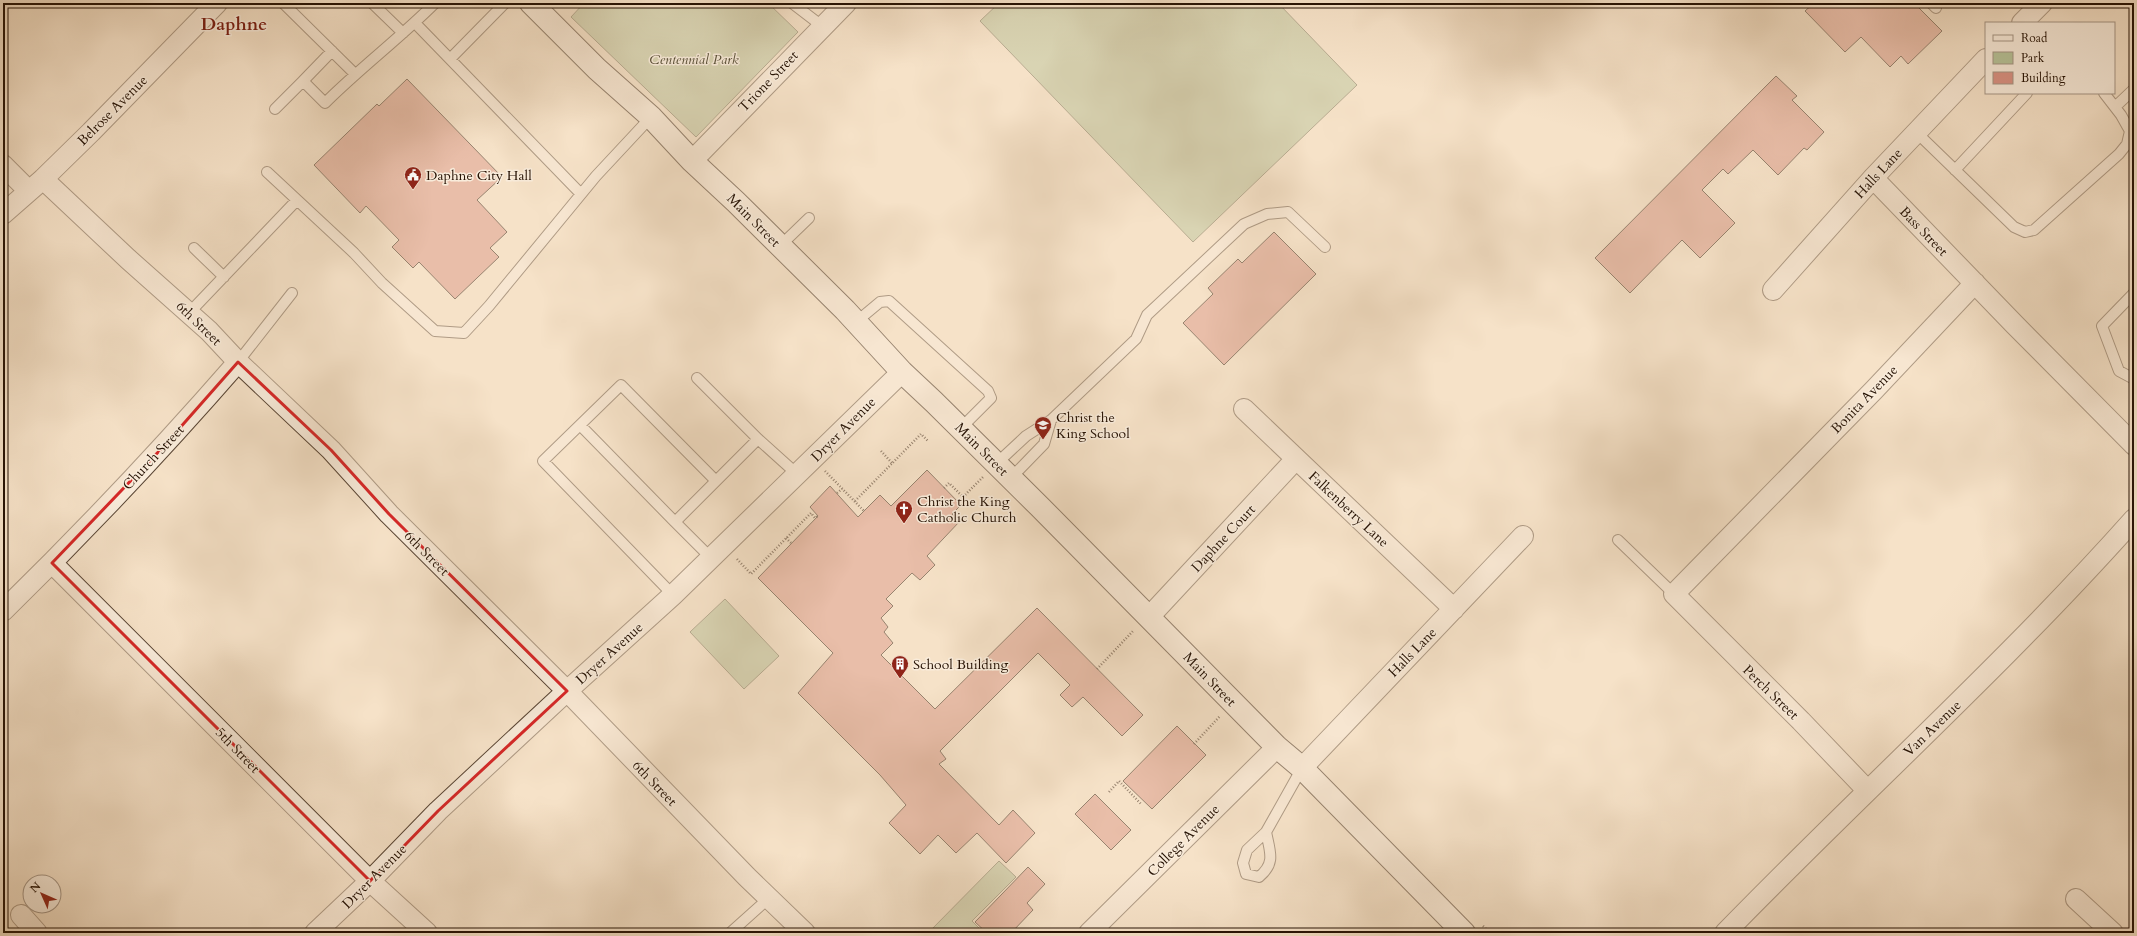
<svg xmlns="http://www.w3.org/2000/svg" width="2137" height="936" viewBox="0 0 2137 936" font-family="Cardo,serif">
	<rect width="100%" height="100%" fill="#f6e2c8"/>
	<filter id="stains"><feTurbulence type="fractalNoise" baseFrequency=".005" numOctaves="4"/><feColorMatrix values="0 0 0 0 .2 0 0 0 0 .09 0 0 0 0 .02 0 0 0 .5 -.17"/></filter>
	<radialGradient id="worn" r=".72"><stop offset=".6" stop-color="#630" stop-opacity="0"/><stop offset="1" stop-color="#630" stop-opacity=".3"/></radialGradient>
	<path fill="#b7c49a" stroke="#6e6b4f" d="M584 3H768L798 32 696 137 571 17Z
		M999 3H1278L1357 85 1193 242 980 21Z
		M725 599 779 656 744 689 690 632Z
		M999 861 1016 877 972 921 984 933H930L929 932Z"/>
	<path fill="#d99284" stroke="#261204" d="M1814 3H1914L1942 31 1908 64 1901 56 1890 67 1861 37 1845 52 1805 11Z
		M1776 76 1797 96 1792 100 1824 132 1807 150 1804 148 1778 175 1753 150 1728 174 1723 169 1702 190 1735 223 1700 258 1682 240 1630 293 1595 258Z
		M407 79 502 177 477 200 507 232 490 248 499 257 455 299 419 262 413 268 392 247 399 240 366 206 360 213 314 165 377 104 379 106Z
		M1274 232 1316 274 1224 365 1183 323 1213 294 1208 288 1238 259 1242 263Z
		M927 470 961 505 952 514 960 521 927 556 935 565 920 580 912 573 886 599 893 606 881 618 888 627 884 632 893 643 881 655 935 709 1037 608 1143 715 1122 736 1083 697 1072 707 1060 695 1070 685 1038 653 940 751 946 759 939 764 999 825 1013 810 1035 833 1006 863 977 833 956 853 938 835 920 854 889 823 906 805 880 775 798 693 833 653 758 578 818 516 810 507 830 486 858 517 880 495 891 506Z
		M1177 726 1206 755 1152 809 1123 781Z
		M1095 794 1131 830 1111 850 1075 814Z
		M1028 867 1045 884 1027 903 1033 910 1011 933H987L975 922Z"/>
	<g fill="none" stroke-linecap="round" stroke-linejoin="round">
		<g stroke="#5a4635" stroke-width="12">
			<path id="service" d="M283 3 355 74
				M372 3 403 33
				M792 3 822 26
				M1931 3 1936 8
				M415 23 581 194
				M332 51 303 81 325 103C360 68 400 38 435 3
				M450 59 505 3
				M2115 107 2134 89
				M275 109 303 81
				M1916 132 2014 227 2025 232 2034 230 2119 154 2127 144 2130 131 2121 115 2104 93
				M1955 170 2027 93
				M267 172 354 253 382 283 435 331 464 333 489 306 596 176 651 117
				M780 246 809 218
				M194 248 224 277
				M2134 293 2102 326 2119 371 2134 379
				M189 313 297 200
				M856 322 880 302 889 301 988 391 991 398 961 428
				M238 362 292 293
				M697 378 758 439 798 475
				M580 425 675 522 758 439
				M996 464 1026 436 1051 420 1136 339 1147 315 1244 224 1267 214 1288 212 1325 247
				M1011 478 1044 444 1051 420
				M675 522 711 558
				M1618 540 1674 594
				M673 595 543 461 621 385 716 481
				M1266 832C1270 852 1276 863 1259 877L1246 874 1243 863 1247 850 1266 832 1302 768
				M730 933 769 898"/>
		</g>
		<g stroke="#5a4635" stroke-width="22">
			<path id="minor" d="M2022 23 2042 3
				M692 161 846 3
				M3 165 28 190
				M1873 178 2015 325 2134 445
				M43 179 128 259 209 331 238 362 331 450 389 514 567 691 747 877 805 933
				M3 214 43 179 91 132 217 3
				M1773 290 1873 178 1986 59
				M1244 409 1454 609
				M52 563 370 881 427 933
				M3 611C85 531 163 448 238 362
				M1149 617 1296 459
				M1302 768 1523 536
				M1867 790 1801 721 1674 594 1874 390 1975 283
				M2076 899 2113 933
				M21 915 37 933
				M315 933 370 881 438 811 567 691 673 595 902 372
				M1089 933 1277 747
				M1725 933C1860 794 2005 664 2134 519"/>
		</g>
		<g stroke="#261204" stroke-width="24">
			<path id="secondary" d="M531 3 597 69 651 117 692 161 736 202 845 310 902 372 934 402 1040 507 1277 747 1302 768 1464 933"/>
		</g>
		<path stroke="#261204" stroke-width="2.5" stroke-dasharray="1 2" stroke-linecap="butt" d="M881 451 892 463
			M825 471 864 511
			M944 488 949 483 963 497 983 477
			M837 493 842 489
			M855 501 921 434 928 441
			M786 538 791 543
			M737 559 751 574 811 513 815 518 818 516
			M1097 669 1134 630
			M1194 744 1220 716
			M1109 792 1119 781 1141 804
			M1483 926 1490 933"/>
		<use href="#service" stroke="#f9ecdb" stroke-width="10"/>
		<use href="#minor" stroke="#f9ecdb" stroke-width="20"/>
		<use href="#secondary" stroke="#f9ecdb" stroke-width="22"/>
	</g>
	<path d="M0 0H2137V936H0ZM238 362 331 450 389 514 567 691 438 811 370 881 52 563 163 447Z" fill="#f6e2c8" fill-opacity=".55" fill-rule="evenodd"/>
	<path fill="none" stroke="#d62828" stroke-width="3" stroke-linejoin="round" d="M238 362 331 450 389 514 567 691 438 811 370 881 52 563 163 447Z"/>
	<defs>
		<g id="civic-pin" transform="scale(0.9)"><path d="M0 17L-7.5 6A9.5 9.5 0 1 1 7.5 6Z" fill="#8f2418" stroke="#f9ecdb"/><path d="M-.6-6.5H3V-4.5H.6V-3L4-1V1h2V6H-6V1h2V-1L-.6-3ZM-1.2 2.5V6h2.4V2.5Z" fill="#fff"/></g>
		<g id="school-pin" transform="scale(0.9)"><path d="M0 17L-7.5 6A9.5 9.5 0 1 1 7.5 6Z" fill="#8f2418" stroke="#f9ecdb"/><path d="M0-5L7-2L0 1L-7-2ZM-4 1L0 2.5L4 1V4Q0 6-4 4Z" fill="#fff"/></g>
		<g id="church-pin" transform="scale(0.9)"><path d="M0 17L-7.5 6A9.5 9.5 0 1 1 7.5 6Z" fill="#8f2418" stroke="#f9ecdb"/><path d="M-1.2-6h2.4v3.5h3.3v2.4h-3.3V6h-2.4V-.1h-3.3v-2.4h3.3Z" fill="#fff"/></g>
		<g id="building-pin" transform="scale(0.9)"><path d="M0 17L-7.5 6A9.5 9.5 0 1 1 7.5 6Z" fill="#8f2418" stroke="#f9ecdb"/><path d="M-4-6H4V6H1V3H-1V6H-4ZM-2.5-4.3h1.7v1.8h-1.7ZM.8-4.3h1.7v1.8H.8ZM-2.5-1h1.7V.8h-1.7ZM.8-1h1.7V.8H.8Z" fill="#fff"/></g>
	</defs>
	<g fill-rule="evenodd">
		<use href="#civic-pin" x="413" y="175"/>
		<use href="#school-pin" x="1043" y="425"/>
		<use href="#church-pin" x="904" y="509"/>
		<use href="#building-pin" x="900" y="664"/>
	</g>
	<g text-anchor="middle" stroke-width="3" stroke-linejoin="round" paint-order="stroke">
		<g font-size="14" font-style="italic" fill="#595038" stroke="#f9ecdb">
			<text x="694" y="64">Centennial Park</text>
		</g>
		<g font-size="14" fill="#261204" stroke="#f9ecdb">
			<text transform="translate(768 81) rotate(-46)" y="5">Trione Street</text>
			<text transform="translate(112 110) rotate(-45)" y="5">Belrose Avenue</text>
			<text transform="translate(1878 173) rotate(-47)" y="5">Halls Lane</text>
			<text transform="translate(754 220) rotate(45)" y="5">Main Street</text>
			<text transform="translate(1924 231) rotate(46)" y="5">Bass Street</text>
			<text transform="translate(199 323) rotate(44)" y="5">6th Street</text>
			<text transform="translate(1864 399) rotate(-46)" y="5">Bonita Avenue</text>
			<text transform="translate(843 429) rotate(-45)" y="5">Dryer Avenue</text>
			<text transform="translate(982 449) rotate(45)" y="5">Main Street</text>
			<text transform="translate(153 457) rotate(-47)" y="5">Church Street</text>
			<text transform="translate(1349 509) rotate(43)" y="5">Falkenberry Lane</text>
			<text transform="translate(1223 538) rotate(-47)" y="5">Daphne Court</text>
			<text transform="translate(427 553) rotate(45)" y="5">6th Street</text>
			<text transform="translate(1412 652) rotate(-46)" y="5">Halls Lane</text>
			<text transform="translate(609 653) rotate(-42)" y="5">Dryer Avenue</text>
			<text transform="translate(1210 679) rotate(46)" y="5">Main Street</text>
			<text transform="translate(1771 692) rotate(44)" y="5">Perch Street</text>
			<text transform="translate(1932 728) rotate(-44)" y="5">Van Avenue</text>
			<text transform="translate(238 750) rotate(46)" y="5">5th Street</text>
			<text transform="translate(655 783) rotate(46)" y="5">6th Street</text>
			<text transform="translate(1183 840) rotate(-45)" y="5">College Avenue</text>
			<text transform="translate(374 876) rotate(-45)" y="5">Dryer Avenue</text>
		</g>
		<g font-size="14" fill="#261204" stroke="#f9ecdb" text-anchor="start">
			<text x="426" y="180">Daphne City Hall</text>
			<text x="1056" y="422">Christ the<tspan x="1056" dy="16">King School</tspan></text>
			<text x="917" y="506">Christ the King<tspan x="917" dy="16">Catholic Church</tspan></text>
			<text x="913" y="669">School Building</text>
		</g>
		<g font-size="18" font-weight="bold" fill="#7a1f14" stroke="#f9ecdb">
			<text x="234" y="30">Daphne</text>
		</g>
	</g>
	<rect width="2137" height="936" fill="none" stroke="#f6e2c8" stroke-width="16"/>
	<rect x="4" y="4" width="2129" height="928" fill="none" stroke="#261204" stroke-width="2"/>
	<rect x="8" y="8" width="2121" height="920" fill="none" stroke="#261204"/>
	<rect x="1985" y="22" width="130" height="72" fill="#f9ecdb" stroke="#a59585"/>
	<rect x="1993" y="35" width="20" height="6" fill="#f9ecdb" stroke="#a59585"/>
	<text x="2021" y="42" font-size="12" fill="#261204">Road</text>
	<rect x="1993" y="52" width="20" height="12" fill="#b7c49a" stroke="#a59585"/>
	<text x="2021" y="62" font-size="12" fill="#261204">Park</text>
	<rect x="1993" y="72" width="20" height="12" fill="#d99284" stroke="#a59585"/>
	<text x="2021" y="82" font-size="12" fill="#261204">Building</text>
	<g transform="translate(42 894) rotate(315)"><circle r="19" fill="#f9ecdb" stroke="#a59585"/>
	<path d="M0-3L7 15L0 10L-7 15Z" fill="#8f2418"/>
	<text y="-6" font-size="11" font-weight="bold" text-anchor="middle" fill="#261204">N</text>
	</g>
	<rect width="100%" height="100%" filter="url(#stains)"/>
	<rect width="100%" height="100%" fill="url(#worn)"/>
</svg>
